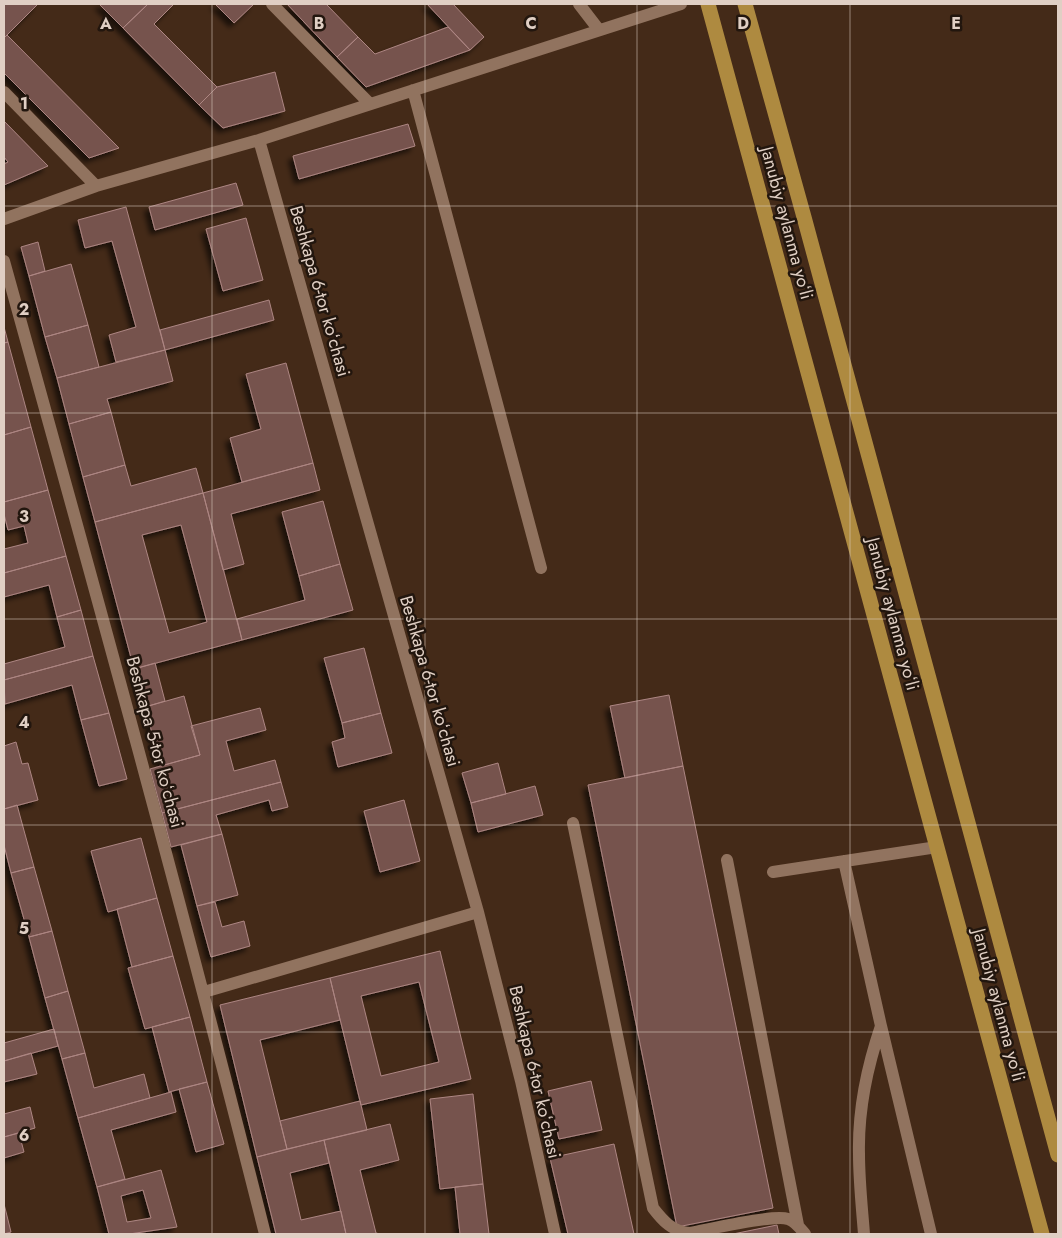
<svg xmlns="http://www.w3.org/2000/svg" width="1062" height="1238" viewBox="0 0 1062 1238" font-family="Jost,sans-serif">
	<defs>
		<filter id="shadow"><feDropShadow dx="-4.5" dy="4.5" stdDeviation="2.5" flood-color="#0009"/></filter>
	</defs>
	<rect width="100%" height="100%" fill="#442a18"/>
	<path fill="#76524e" stroke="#ad8682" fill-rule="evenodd" filter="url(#shadow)" d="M4 4H38L4 38Z
		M99 4H148L123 28Z
		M148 4H174L154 24 217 87 199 105 123 28Z
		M215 4H254L234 23Z
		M287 4H326L358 37 337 57Z
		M427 4H453L484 37 470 50Z
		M448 27 470 50 366 87 337 57 358 37 375 54Z
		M7 35 119 148 89 158 4 73V38Z
		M275 72 285 111 223 128 199 105 217 87Z
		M4 121 48 166 4 185V164L8 162 4 157Z
		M408 124 415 146 299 179 293 156Z
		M236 183 243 205 155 230 149 207Z
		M126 207 165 350 116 362 109 335 136 327 112 241 85 248 78 220Z
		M246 218 263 280 223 291 206 229Z
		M38 242 45 271 29 276 21 247Z
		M71 264 88 325 45 337 29 276Z
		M269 300 274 320 165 350 160 330Z
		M88 325 99 367 57 378 45 337Z
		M4 327 8 342 4 343Z
		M8 342 31 427 4 435V343Z
		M165 350 173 381 107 399 111 412 69 424 57 378Z
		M286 363 313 463 242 482 230 438 261 429 246 374Z
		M111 412 125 465 83 477 69 424Z
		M31 427 48 490 4 502V435Z
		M313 463 320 490 231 514 244 564 223 570 203 493Z
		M125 465 131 486 196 468 203 493 95 522 83 477Z
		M48 490 66 556 4 573V549L28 543 24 526 8 530 4 514V502Z
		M203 493 242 640 134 669 95 522ZM181 525 207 622 169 633 142 535Z
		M323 501 340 564 299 576 282 512Z
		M66 556 81 610 57 617 49 585 4 597V573Z
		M340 564 353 610 242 640 237 619 305 600 299 576Z
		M81 610 93 656 4 680V664L65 647 57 617Z
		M364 648 381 713 342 723 324 658Z
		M93 656 109 713 81 720 72 685 5 704 4 680Z
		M155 663 165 701 145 707 134 669Z
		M669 695 683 766 625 778 610 706Z
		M184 696 200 755 161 766 145 707Z
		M260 708 266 730 226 741 234 771 275 760 281 782 162 813 150 769 200 755 191 726Z
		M109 713 127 779 99 786 81 720Z
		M381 713 392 753 338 767 332 742 345 738 342 723Z
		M16 742 22 764 28 763 38 800 4 809V746Z
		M498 763 506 794 471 803 462 773Z
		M683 766 773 1208 677 1227 588 785Z
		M281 782 288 807 272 811 269 800 216 815 222 834 171 847 162 813Z
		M535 786 543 815 478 832 471 803Z
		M404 800 420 861 380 872 364 811Z
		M17 805 34 867 11 873 4 845V809Z
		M222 834 238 895 197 906 181 845Z
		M141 838 157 898 108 912 91 851Z
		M34 867 52 931 29 937 11 873Z
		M157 898 173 956 132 967 117 909Z
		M215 902 222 927 244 921 250 946 211 957 197 906Z
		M52 931 68 991 45 998 29 937Z
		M440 951 471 1079 361 1105 330 978ZM419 982 439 1062 381 1076 361 996Z
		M173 956 190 1017 145 1029 128 968Z
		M330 978 340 1020 260 1040 287 1149 257 1157 220 1005Z
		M68 991 85 1053 62 1059 45 998Z
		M190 1017 207 1082 169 1092 152 1027Z
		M54 1029 58 1046 4 1061V1043Z
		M31 1053 37 1074 4 1082V1061Z
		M85 1053 94 1088 144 1074 150 1098 78 1118 62 1059Z
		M591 1081 602 1130 559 1139 548 1091Z
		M207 1082 224 1144 196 1152 179 1089Z
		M171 1092 176 1112 111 1130 125 1179 97 1187 78 1118Z
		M473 1094 483 1184 440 1189 430 1099Z
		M360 1101 367 1130 287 1149 280 1121Z
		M30 1107 35 1128 4 1137V1114Z
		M390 1124 399 1160 360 1170 376 1233 380 1234H346L324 1140Z
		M19 1133 24 1152 4 1158V1137Z
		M324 1140 329 1163 290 1173 301 1220 341 1211 346 1234H276L257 1157Z
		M614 1144 634 1234H568L550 1158Z
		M161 1170 177 1227 129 1234H109L97 1187ZM143 1190 151 1218 127 1222 121 1196Z
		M483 1184 489 1234H460L455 1187Z
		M4 1204 11 1232 4 1234Z
		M777 1225 779 1234H733Z"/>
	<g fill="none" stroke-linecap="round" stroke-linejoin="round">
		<path stroke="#91735f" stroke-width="12" d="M272 4 370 104
			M579 4 599 30
			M413 90 541 568
			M4 92 96 186
			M259 140 478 912 521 1081 555 1234
			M4 219 96 186 259 140 681 4
			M4 261C94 585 183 908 265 1234
			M573 823 653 1208C663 1221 672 1231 689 1233 707 1230 773 1214 788 1219 795 1221 801 1229 805 1234
			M727 860 798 1225
			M844 861 881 1026C867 1067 858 1111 859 1154 859 1181 862 1208 864 1234
			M773 872 937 847
			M204 992 478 912
			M881 1026 931 1234"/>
		<path stroke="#ae8a40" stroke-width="15" d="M708 4 1042 1234
			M745 4 804 217 1058 1155"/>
	</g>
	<path fill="none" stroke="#e0cfc4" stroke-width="1" stroke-opacity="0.55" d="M212 4V1234M425 4V1234M637 4V1234M850 4V1234M4 206H1058M4 413H1058M4 619H1058M4 825H1058M4 1032H1058"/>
	<g text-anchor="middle" stroke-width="5" stroke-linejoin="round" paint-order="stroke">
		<g font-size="18" fill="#e0cfc4" stroke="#22160e">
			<text transform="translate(787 223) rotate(75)" y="6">Janubiy aylanma yoʻli</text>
			<text transform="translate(320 291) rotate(74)" y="6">Beshkapa 6-tor koʻchasi</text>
			<text transform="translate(893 614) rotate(75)" y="6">Janubiy aylanma yoʻli</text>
			<text transform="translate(430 681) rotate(74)" y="6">Beshkapa 6-tor koʻchasi</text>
			<text transform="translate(155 742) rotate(75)" y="6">Beshkapa 5-tor koʻchasi</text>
			<text transform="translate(999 1005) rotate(75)" y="6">Janubiy aylanma yoʻli</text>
			<text transform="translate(535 1072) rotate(77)" y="6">Beshkapa 6-tor koʻchasi</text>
		</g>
	</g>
	<g font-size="16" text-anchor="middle" font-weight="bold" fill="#e0cfc4" stroke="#22160e" stroke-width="5" stroke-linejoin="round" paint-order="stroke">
		<text x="106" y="29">A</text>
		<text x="319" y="29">B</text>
		<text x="531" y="29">C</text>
		<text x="743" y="29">D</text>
		<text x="956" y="29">E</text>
		<text x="24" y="109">1</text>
		<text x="24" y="315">2</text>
		<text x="24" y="522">3</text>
		<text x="24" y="728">4</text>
		<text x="24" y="934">5</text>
		<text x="24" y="1141">6</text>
	</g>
	<rect width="1062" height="1238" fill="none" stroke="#e0cfc4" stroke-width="10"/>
</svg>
